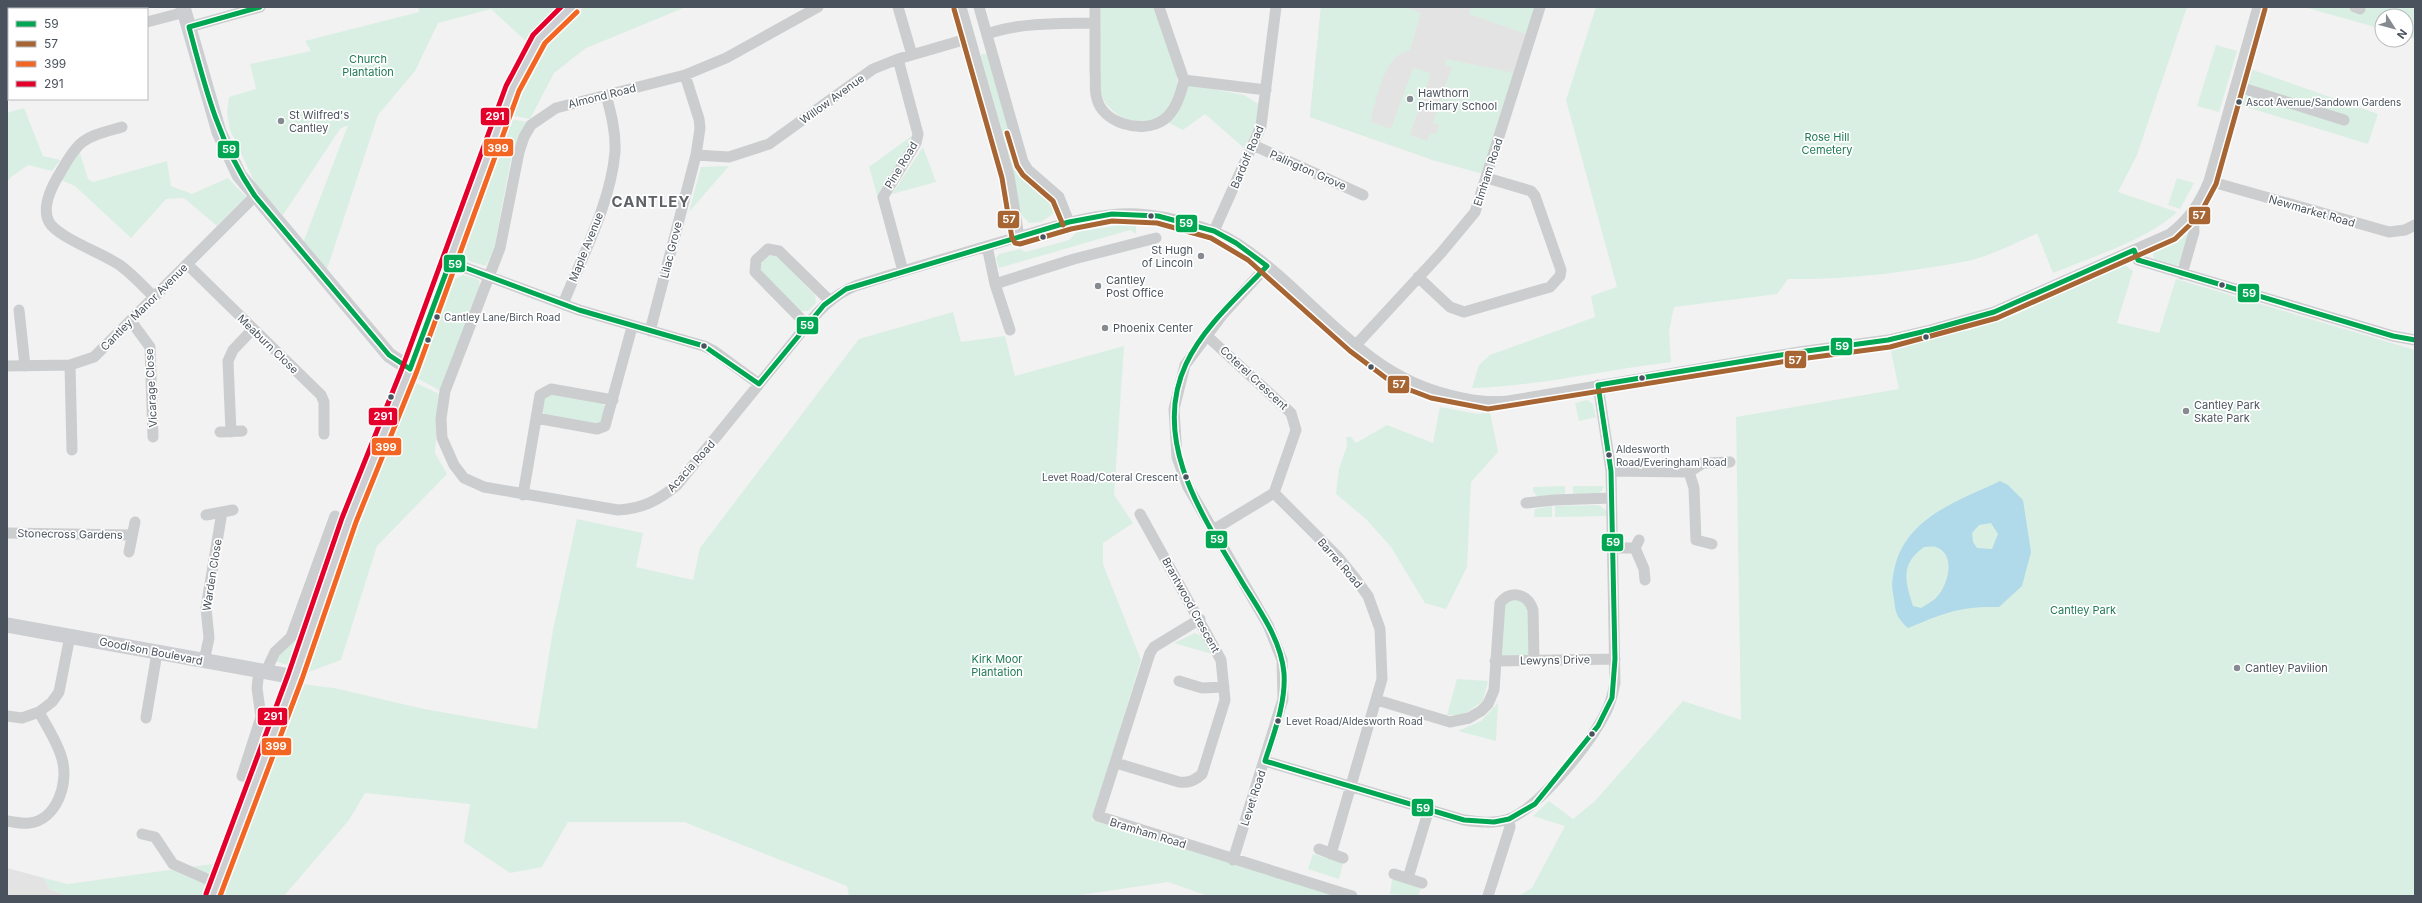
<svg xmlns="http://www.w3.org/2000/svg" width="2422" height="903" viewBox="0 0 2422 903" font-family="Inter,sans-serif">
	<rect width="100%" height="100%" fill="#f2f2f2"/>
	<path fill="#e4e3e3" d="M1321 7H1535L1515 73 1436 161 1310 117Z
		M7 868 44 878 49 889 69 896H7Z"/>
	<path fill="#d9efe3" d="M418 7H561L548 17 528 43 491 9 438 23 415 71 378 115 326 272 303 243 348 125 340 129 283 215 256 185 230 130 227 113 229 97 256 89 250 64 311 51 305 41 419 12Z
		M585 7H686L586 48 554 73 530 119 510 115C528 73 542 30 585 7Z
		M1101 7H1153C1162 29 1180 65 1177 88 1176 93 1173 98 1171 102 1166 110 1162 119 1153 122 1134 127 1108 113 1102 96 1098 82 1100 23 1101 7Z
		M1321 7H1405L1421 13 1410 50C1384 55 1379 92 1372 114L1371 122 1391 129 1413 68 1431 73 1410 135 1427 141 1430 133 1436 134 1439 125 1433 123 1441 98 1447 100 1451 91 1444 88 1452 68 1445 65 1446 59 1515 73 1483 174 1436 161 1310 117Z
		M1471 7H1535L1526 34 1469 14Z
		M1596 7H2187L2137 155 2118 192 2177 212C2147 240 2092 257 2053 273L2037 233 2063 223C2031 234 2001 253 1968 261 1908 272 1849 280 1788 279L1777 294 1674 307 1669 331 1671 362C1605 370 1539 386 1472 388L1479 365 1490 355 1595 317 1591 296 1617 287 1566 100Z
		M2304 7H2408L2415 9V39L2406 36V16H2382V29Z
		M2216 45 2237 51 2219 112 2197 106Z
		M982 54H987L1021 169 1054 199V213L1041 222 1029 223 1019 212 1011 163 981 56Z
		M2242 66 2378 114 2368 144 2230 102Z
		M1187 84 1244 95 1259 104 1257 123 1244 148 1205 114 1183 130 1169 123 1184 100Z
		M24 108 43 156 60 160 52 171 28 165 11 177 7 182V113Z
		M510 119 528 122 513 148 494 249 486 266 469 261 462 252Z
		M913 135V142L878 198 869 167Z
		M923 147 936 182 892 194Z
		M79 150 88 179 93 182 167 161 171 186 192 194 228 178 246 197 217 226 184 198 166 199 131 238 75 186 61 180Z
		M729 166 689 212 701 167Z
		M2177 178 2194 183 2180 209 2168 205Z
		M1126 224 1136 225V234L1130 230 999 268 996 258 999 254 1020 249 1026 252 1069 240 1077 232Z
		M2184 233 2187 234C2190 245 2183 262 2174 268L2155 262 2153 254C2156 248 2176 239 2184 233Z
		M774 253 815 295 816 303 808 311H799L760 272C761 261 763 255 774 253Z
		M2125 265 2133 271 2117 323 2159 333 2176 279 2415 350V896H1518L1532 888 1565 826 1533 816 1549 801 1573 819 1595 801 1683 701 1741 720 1736 417 1899 389 1890 347 1969 330 2012 316Z
		M463 275 479 280 480 288 441 391 417 378 455 279Z
		M953 312 961 342 1005 336 1015 376 1124 346 1114 495 1133 523 1103 543V564L1141 660 1092 820 1337 896H1208L1168 882 1074 896H849L847 886 684 822H568L542 867 510 873 464 842 470 804 365 793 349 820 284 896H213L301 684 334 688 424 709 537 729 553 630 577 519 643 533 636 567 693 580 700 548 859 339Z
		M416 383 439 394 435 453 447 474 377 546 341 660 306 673 382 461Z
		M551 394 601 402 607 409 604 421 599 425 546 416 542 410 545 398Z
		M1587 400 1593 404 1596 417 1579 421 1575 403Z
		M1440 407 1478 414 1490 412 1498 452 1471 482 1467 567 1446 609 1425 603 1391 547 1366 519 1336 494 1339 469 1347 446 1346 437H1351L1356 443 1387 425 1433 443Z
		M1565 486V498H1538L1533 491V487Z
		M1573 486H1604C1600 499 1585 496 1573 497Z
		M1599 505 1608 512V516L1555 517V506Z
		M1552 506V517H1534L1535 509Z
		M314 593 311 613 289 665 273 661 294 641Z
		M1526 598 1534 660 1495 661 1500 603Z
		M1195 633 1201 636 1212 654 1174 643Z
		M1457 679 1488 681 1483 701 1463 715H1447Z
		M1498 703 1496 741 1458 731 1481 721Z
		M1313 854 1343 863 1339 879 1308 869Z
		M220 863 206 896H69L49 889 44 878 68 884Z
		M1395 879 1421 888 1418 896 1390 894 1392 880Z"/>
	<path fill="#b0d9ea" fill-rule="evenodd" d="M2000 481 2008 485 2023 500 2031 552 2022 586 1999 607C1960 606 1944 613 1908 628 1894 615 1896 611 1893 593 1891 583 1893 576 1895 566 1908 516 1959 501 2000 481ZM1991 523 1998 534 1992 549 1977 548 1973 542 1972 533 1979 525ZM1924 547C1927 547 1933 546 1936 547 1958 555 1947 588 1935 599 1931 602 1926 605 1921 608L1913 606C1905 581 1900 564 1924 547Z"/>
	<g fill="none" stroke-linecap="round" stroke-linejoin="round">
		<path stroke="#cccdcf" stroke-width="11" d="M40 7H46
			M818 7 726 58 685 75 556 108 531 125 524 137 519 152 500 248 445 391 441 419 442 438 454 465 464 478 484 487 618 510C642 509 659 500 677 485L807 325C821 308 834 295 855 286 909 269 963 253 1018 237 1057 226 1097 212 1138 214 1168 216 1212 227 1238 244 1313 293 1359 374 1450 395 1470 400 1487 403 1508 401L1799 352 1888 340 1930 330 1994 312 2170 234C2189 219 2200 203 2209 181L2258 7
			M898 7 912 55
			M961 7 1009 176 1019 237
			M979 7 1023 162 1028 170 1059 197 1069 222
			M1095 7C1095 28 1095 50 1095 71 1096 80 1094 90 1097 99 1103 123 1140 133 1160 122 1174 115 1181 94 1184 80L1159 7
			M2355 7 2360 9
			M147 22 185 12
			M189 27 260 7
			M987 34C1021 22 1059 24 1095 23
			M898 59 918 134 916 143 883 197 903 271
			M1184 80 1266 90
			M2236 86 2344 120
			M7 87H9
			M122 127C84 138 80 137 60 173 52 186 41 207 49 222 58 238 105 254 121 266 133 275 144 287 154 297
			M1253 145 1363 195
			M696 155 729 157 769 144 873 69 898 59 970 38
			M2209 181 2389 232 2405 230 2415 225
			M1214 231 1261 126 1276 7
			M987 246 995 284 1010 330
			M2134 250 2138 260 2393 336 2415 340
			M450 262 579 310 704 346 714 351 759 384
			M187 264 321 395 324 402V434
			M2182 274 2194 232 2193 212
			M1418 277 1450 307 1464 312 1550 287 1560 276 1561 270 1535 196 1531 191 1487 178
			M995 284 1074 259 1156 238
			M563 304C582 257 611 202 615 152 616 132 611 113 606 95
			M19 310 25 366
			M131 321 150 347 153 437
			M807 325 755 272 756 260 768 249 779 251 829 300
			M650 331 696 155 700 128 699 119 685 75
			M1206 335 1291 413 1296 430 1274 493 1213 530
			M1355 346 1441 253 1475 212 1540 7
			M70 365 72 450
			M7 366 70 365 94 357 255 196
			M536 418 597 429 605 426 632 327
			M220 432 242 431
			M231 432 228 361 233 350 252 330
			M1611 471 1689 472 1694 488 1696 540 1712 544
			M1689 472 1703 463 1730 462
			M1274 493 1338 557 1355 578 1368 596 1380 629 1382 679 1331 854
			M523 495 540 395 551 389 613 400
			M1526 503 1554 500 1611 498
			M206 515 233 510
			M7 533 132 535
			M1639 540 1635 548 1644 569 1645 580
			M1613 548H1635
			M129 552 135 522
			M1200 619 1154 647 1150 653 1098 816 1352 896
			M204 661 209 638 206 608 222 512
			M1495 661 1615 659
			M266 671 275 652 291 637 335 516
			M1179 681 1202 688 1224 687
			M1377 700 1450 722 1469 718 1481 711 1488 704 1494 690 1500 603C1511 589 1528 594 1533 610L1534 660
			M7 716 22 718 39 712
			M146 718 157 653
			M1265 761 1464 820C1479 822 1494 824 1509 819 1540 807 1591 742 1606 712 1611 703 1613 693 1615 683L1611 471 1598 385
			M1116 763 1179 782C1189 783 1194 781 1202 774L1225 700 1221 660 1140 514
			M242 776 261 717 257 688 259 670
			M7 821C14 822 22 824 29 823 57 820 69 783 62 759 58 743 47 727 39 712L52 702 59 692 70 636
			M142 834 155 837 173 864 218 884
			M1319 849 1343 858
			M1233 860 1283 699 1282 660 1268 625 1188 487 1177 457 1174 409 1185 365 1223 314 1267 266
			M1394 874 1422 883
			M1408 878 1429 809
			M1488 896 1510 827 1509 819"/>
		<path stroke="#ccced1" stroke-width="15" d="M183 7 219 132 239 175 389 355 410 369
			M7 625 295 677
			M213 896 295 677 349 520 410 369 513 88 539 39 552 24 572 7"/>
		<g stroke="#fff" stroke-width="8">
			<path id="bus-1" d="M260 7 189 27C205 87 219 144 255 196L389 355 410 369 450 262 579 310 704 346 759 384 824 305 846 289 1069 222 1112 214 1158 216 1214 231 1236 243 1267 266C1239 296 1204 326 1186 364 1150 441 1204 518 1242 582 1259 610 1281 639 1284 673 1286 703 1274 733 1265 761L1464 820 1494 822 1509 819 1535 804 1598 726 1612 698 1615 659 1611 471 1598 385 1799 352 1888 340 1930 330 1994 312 2134 250 2138 260 2393 336 2415 340"/>
		</g>
		<g stroke="#fff" stroke-width="8">
			<path id="bus-2" d="M954 9 1002 178 1012 238 1015 243 1020 244 1071 229 1112 221 1157 223 1211 238 1248 260 1350 351 1386 378 1410 390 1431 398 1488 409 1800 359 1890 347 1997 318 2175 239 2199 216 2216 184 2265 9
				M1007 133 1017 166 1023 175 1053 201 1063 225"/>
		</g>
		<g stroke="#fff" stroke-width="8">
			<path id="bus-3" d="M220 896 302 679 356 522 417 371 519 91 545 43 577 12"/>
		</g>
		<g stroke="#fff" stroke-width="8">
			<path id="bus-4" d="M206 894 288 675 342 518 403 366 506 86 533 35 561 7"/>
		</g>
		<use href="#bus-1" stroke="#00a651" stroke-width="5"/>
		<use href="#bus-2" stroke="#a76534" stroke-width="5"/>
		<use href="#bus-3" stroke="#f26522" stroke-width="5"/>
		<use href="#bus-4" stroke="#e4002b" stroke-width="5"/>
	</g>
	<g fill="#858b91" stroke="#fff" stroke-width="1.5">
		<circle cx="1410" cy="99" r="4"/>
		<circle cx="281" cy="121" r="4"/>
		<circle cx="1201" cy="256" r="4"/>
		<circle cx="1098" cy="286" r="4"/>
		<circle cx="1105" cy="328" r="4"/>
		<circle cx="2186" cy="411" r="4"/>
		<circle cx="2237" cy="668" r="4"/>
	</g>
	<g fill="#4a535d" stroke="#fff" stroke-width="1.5">
		<circle cx="2239" cy="102" r="3.5"/>
		<circle cx="1151" cy="216" r="3.5"/>
		<circle cx="1043" cy="237" r="3.5"/>
		<circle cx="2222" cy="285" r="3.5"/>
		<circle cx="437" cy="317" r="3.5"/>
		<circle cx="1926" cy="337" r="3.5"/>
		<circle cx="428" cy="340" r="3.5"/>
		<circle cx="704" cy="346" r="3.5"/>
		<circle cx="1371" cy="367" r="3.5"/>
		<circle cx="1642" cy="378" r="3.5"/>
		<circle cx="391" cy="397" r="3.5"/>
		<circle cx="1609" cy="455" r="3.5"/>
		<circle cx="1186" cy="477" r="3.5"/>
		<circle cx="1278" cy="721" r="3.5"/>
		<circle cx="1592" cy="734" r="3.5"/>
	</g>
	<g text-anchor="middle" stroke-width="3.5" stroke-linejoin="round" paint-order="stroke">
		<g font-size="10" fill="#4a535d" stroke="#fff" text-anchor="start">
			<text x="2246" y="106">Ascot Avenue/Sandown Gardens</text>
			<text x="444" y="321">Cantley Lane/Birch Road</text>
			<text x="1616" y="453">Aldesworth<tspan x="1616" dy="13">Road/Everingham Road</tspan></text>
			<text x="1178" y="481" text-anchor="end">Levet Road/Coteral Crescent</text>
			<text x="1286" y="725">Levet Road/Aldesworth Road</text>
		</g>
		<g font-size="11" fill="#1f7a54" stroke="#fff">
			<text x="368" y="63">Church<tspan x="368" dy="13">Plantation</tspan></text>
			<text x="1827" y="141">Rose Hill<tspan x="1827" dy="13">Cemetery</tspan></text>
			<text x="2083" y="614">Cantley Park</text>
			<text x="997" y="663">Kirk Moor<tspan x="997" dy="13">Plantation</tspan></text>
		</g>
		<g font-size="11" fill="#4a535d" stroke="#fff" text-anchor="start">
			<text x="1418" y="97">Hawthorn<tspan x="1418" dy="13">Primary School</tspan></text>
			<text x="289" y="119">St Wilfred's<tspan x="289" dy="13">Cantley</tspan></text>
			<text x="1193" y="254" text-anchor="end">St Hugh<tspan x="1193" dy="13">of Lincoln</tspan></text>
			<text x="1106" y="284">Cantley<tspan x="1106" dy="13">Post Office</tspan></text>
			<text x="1113" y="332">Phoenix Center</text>
			<text x="2194" y="409">Cantley Park<tspan x="2194" dy="13">Skate Park</tspan></text>
			<text x="2245" y="672">Cantley Pavilion</text>
		</g>
		<g font-size="11" fill="#4a535d" stroke="#fff">
			<text transform="translate(602 96) rotate(-14)" y="4">Almond Road</text>
			<text transform="translate(832 99) rotate(-36)" y="4">Willow Avenue</text>
			<text transform="translate(1247 157) rotate(-67)" y="4">Bardolf Road</text>
			<text transform="translate(901 165) rotate(-59)" y="4">Pine Road</text>
			<text transform="translate(1308 170) rotate(24)" y="4">Palington Grove</text>
			<text transform="translate(1488 172) rotate(-72)" y="4">Elmham Road</text>
			<text transform="translate(2312 211) rotate(16)" y="4">Newmarket Road</text>
			<text transform="translate(586 247) rotate(-68)" y="4">Maple Avenue</text>
			<text transform="translate(671 250) rotate(-76)" y="4">Lilac Grove</text>
			<text transform="translate(144 307) rotate(-45)" y="4">Cantley Manor Avenue</text>
			<text transform="translate(268 344) rotate(44)" y="4">Meaburn Close</text>
			<text transform="translate(1254 378) rotate(43)" y="4">Coterel Crescent</text>
			<text transform="translate(151 388) rotate(-93)" y="4">Vicarage Close</text>
			<text transform="translate(691 466) rotate(-48)" y="4">Acacia Road</text>
			<text transform="translate(70 534) rotate(1)" y="4">Stonecross Gardens</text>
			<text transform="translate(1340 563) rotate(49)" y="4">Barret Road</text>
			<text transform="translate(212 575) rotate(-81)" y="4">Warden Close</text>
			<text transform="translate(1191 605) rotate(61)" y="4">Brantwood Crescent</text>
			<text transform="translate(151 651) rotate(11)" y="4">Goodison Boulevard</text>
			<text transform="translate(1555 660) rotate(-1)" y="4">Lewyns Drive</text>
			<text transform="translate(1253 798) rotate(-72)" y="4">Levet Road</text>
			<text transform="translate(1148 833) rotate(17)" y="4">Bramham Road</text>
		</g>
		<g font-size="15" font-weight="bold" letter-spacing="1" fill="#5e6165" stroke="#fff">
			<text x="651" y="207">CANTLEY</text>
		</g>
	</g>
	<g stroke="#fff" stroke-width="1.5">
		<rect x="480" y="107" width="30" height="19" rx="4" fill="#e4002b"/>
		<rect x="483" y="138" width="31" height="19" rx="4" fill="#f26522"/>
		<rect x="217" y="140" width="23" height="19" rx="4" fill="#00a651"/>
		<rect x="2188" y="206" width="23" height="19" rx="4" fill="#a76534"/>
		<rect x="997" y="210" width="23" height="19" rx="4" fill="#a76534"/>
		<rect x="1175" y="214" width="23" height="19" rx="4" fill="#00a651"/>
		<rect x="443" y="254" width="23" height="19" rx="4" fill="#00a651"/>
		<rect x="2237" y="283" width="23" height="20" rx="4" fill="#00a651"/>
		<rect x="796" y="316" width="23" height="19" rx="4" fill="#00a651"/>
		<rect x="1830" y="337" width="23" height="19" rx="4" fill="#00a651"/>
		<rect x="1784" y="350" width="23" height="19" rx="4" fill="#a76534"/>
		<rect x="1387" y="375" width="23" height="19" rx="4" fill="#a76534"/>
		<rect x="368" y="407" width="30" height="19" rx="4" fill="#e4002b"/>
		<rect x="371" y="437" width="31" height="19" rx="4" fill="#f26522"/>
		<rect x="1205" y="530" width="23" height="19" rx="4" fill="#00a651"/>
		<rect x="1601" y="533" width="23" height="19" rx="4" fill="#00a651"/>
		<rect x="257" y="707" width="31" height="19" rx="4" fill="#e4002b"/>
		<rect x="261" y="737" width="31" height="19" rx="4" fill="#f26522"/>
		<rect x="1411" y="798" width="23" height="19" rx="4" fill="#00a651"/>
	</g>
	<g font-size="11" text-anchor="middle" font-weight="bold" fill="#fff">
		<text x="495" y="120">291</text>
		<text x="498" y="152">399</text>
		<text x="229" y="153">59</text>
		<text x="2199" y="219">57</text>
		<text x="1009" y="223">57</text>
		<text x="1186" y="227">59</text>
		<text x="455" y="268">59</text>
		<text x="2249" y="297">59</text>
		<text x="807" y="329">59</text>
		<text x="1842" y="350">59</text>
		<text x="1795" y="364">57</text>
		<text x="1399" y="388">57</text>
		<text x="383" y="420">291</text>
		<text x="386" y="451">399</text>
		<text x="1217" y="543">59</text>
		<text x="1613" y="546">59</text>
		<text x="273" y="720">291</text>
		<text x="276" y="750">399</text>
		<text x="1423" y="812">59</text>
	</g>
	<rect width="2422" height="903" fill="none" stroke="#4a535d" stroke-width="16"/>
	<rect x="8" y="8" width="140" height="92" fill="#ffffff" stroke="#b7babe"/>
	<rect x="16" y="21" width="20" height="6" fill="#00a651" stroke="#b7babe"/>
	<text x="44" y="28" font-size="12" fill="#4a535d">59</text>
	<rect x="16" y="41" width="20" height="6" fill="#a76534" stroke="#b7babe"/>
	<text x="44" y="48" font-size="12" fill="#4a535d">57</text>
	<rect x="16" y="61" width="20" height="6" fill="#f26522" stroke="#b7babe"/>
	<text x="44" y="68" font-size="12" fill="#4a535d">399</text>
	<rect x="16" y="81" width="20" height="6" fill="#e4002b" stroke="#b7babe"/>
	<text x="44" y="88" font-size="12" fill="#4a535d">291</text>
	<g transform="translate(2394 28) rotate(126)"><circle r="19" fill="#ffffff" stroke="#b7babe"/>
	<path d="M0-3L7 15L0 10L-7 15Z" fill="#858b91"/>
	<text y="-6" font-size="11" font-weight="bold" text-anchor="middle" fill="#4a535d">N</text>
	</g>
</svg>
